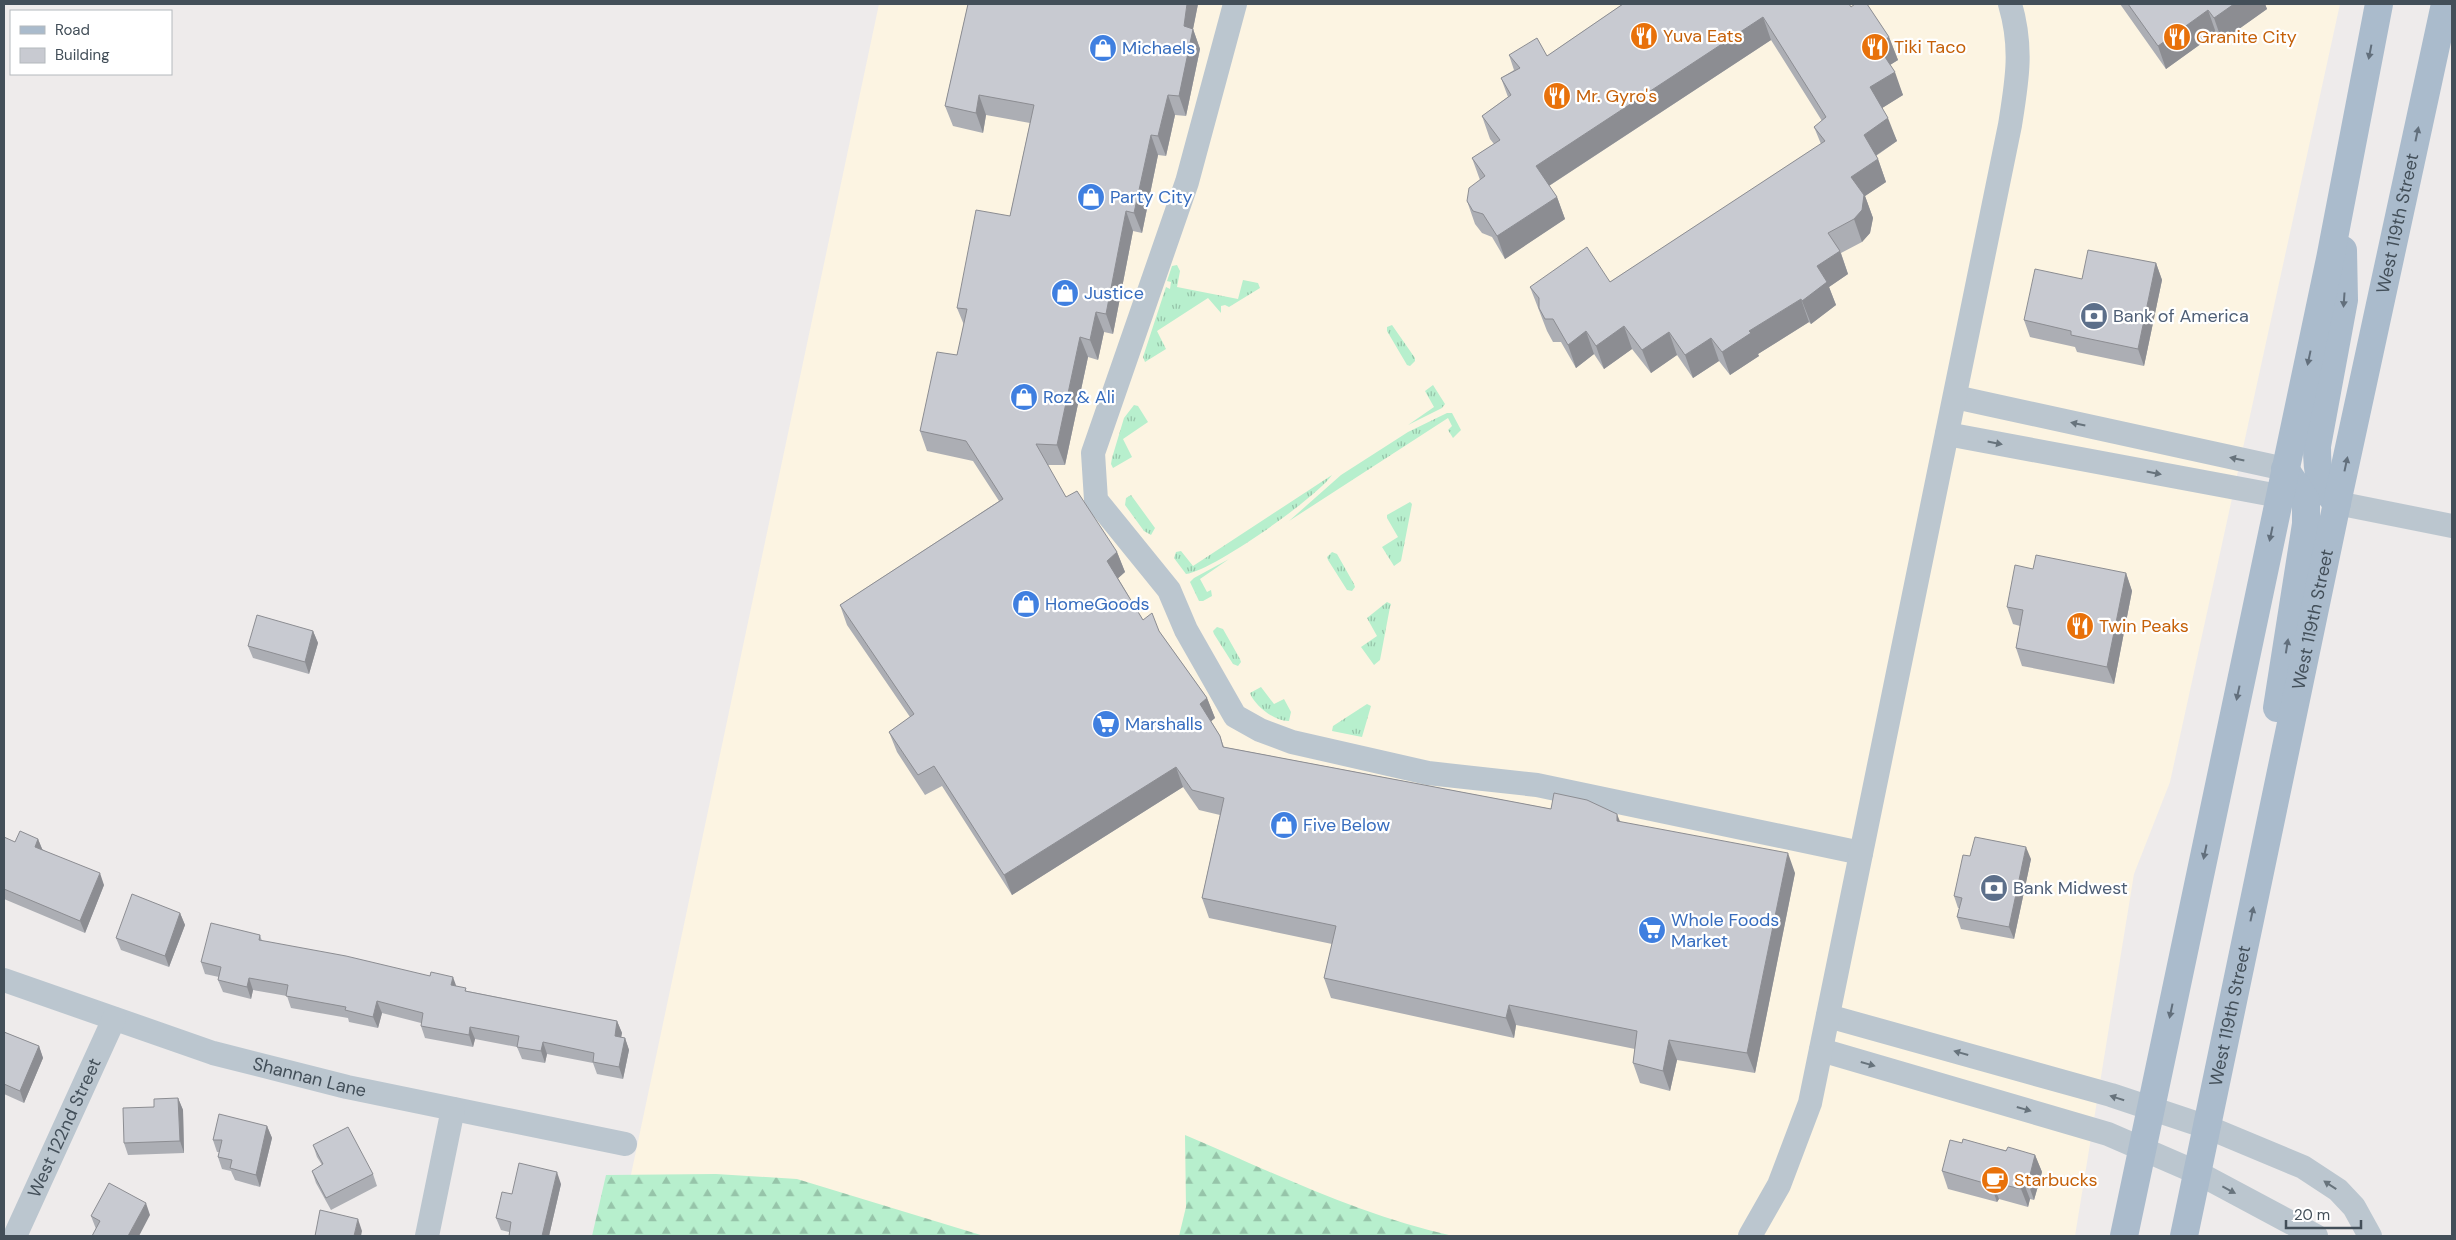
<svg xmlns="http://www.w3.org/2000/svg" width="2456" height="1240" viewBox="0 0 2456 1240" font-family="'DM Sans',sans-serif">
	<defs>
		<pattern id="grass-tufts" width="24" height="20" patternUnits="userSpaceOnUse" patternTransform="scale(1.25)"><rect width="24" height="20" fill="#b7efcd"/><path d="M3 7l-1-3M5 7V3M7 7l1-3M15 17l-1-3M17 17v-4M19 17l1-3" fill="none" stroke="#96c4a9"/></pattern>
		<pattern id="forest-firs" width="22" height="20" patternUnits="userSpaceOnUse" patternTransform="scale(1.25)"><rect width="22" height="20" fill="#b7efcd"/><path d="M5 1l3.5 6h-7zM16 11l3.5 6h-7z" fill="#96c4a9"/></pattern>
	</defs>
	<rect width="100%" height="100%" fill="#eeebeb"/>
	<path fill="#fcf4e2" d="M879 4H2340L2170 782 2134 874 2075 1236H851L629 1184Z"/>
	<path fill="url(#grass-tufts)" d="M1177 265 1180 271 1177 287 1238 299 1243 280 1258 283 1260 288 1229 307 1225 305 1221 306V313L1208 298 1157 331 1166 349 1145 362 1143 357 1166 287 1170 289 1171 282 1167 281 1172 266Z
		M1392 325 1415 358V361L1410 366 1407 365 1387 331V327Z
		M1433 385 1445 404 1442 408 1408 425 1434 407 1425 391Z
		M1134 405 1138 406 1148 422 1123 439 1132 457 1113 468 1111 464 1112 458 1124 418Z
		M1447 413H1452L1461 430 1453 438 1448 430 1452 426 1448 418 1289 521 1341 475 1408 432Z
		M1332 475C1316 498 1214 570 1186 574L1174 558 1176 552 1181 551 1193 566Z
		M1131 495 1155 528 1151 535 1144 531 1125 505 1126 498Z
		M1410 502 1412 504 1401 561 1394 566 1382 547 1398 537 1387 518V515Z
		M1332 552 1337 554 1354 584 1355 587 1352 591 1347 590 1328 560 1327 557Z
		M1229 559 1200 579 1207 592 1211 590 1212 596 1203 601H1199L1190 582 1194 578Z
		M1387 602 1391 604 1390 607 1380 660 1374 665 1361 647 1377 636 1367 618Z
		M1217 627 1223 629 1240 659 1241 662 1238 666 1233 664 1214 634 1213 631Z
		M1261 687 1274 704 1284 699 1291 712 1289 721C1275 722 1254 705 1250 693Z
		M1367 704 1371 706 1362 737 1332 731 1333 726Z"/>
	<path fill="url(#forest-firs)" d="M1185 1135C1272 1172 1360 1216 1453 1236H1179L1186 1207Z
		M716 1174 797 1179 984 1236H592L606 1175Z"/>
	<g fill="none" stroke-linecap="round" stroke-linejoin="round">
		<g stroke="#bbc6cf" stroke-width="24">
			<path d="M1235 4 1187 182 1093 453 1096 500 1169 590 1186 630 1235 716 1260 730 1292 742 1428 773 1537 785 1861 853"/>
			<path d="M1955 397 2285 469"/>
			<path d="M1947 434 2279 496"/>
			<path d="M2337 503 2452 526"/>
			<path id="s1" d="M4 980 213 1053 347 1087 625 1144"/>
			<path d="M1828 1016 2111 1095 2207 1127 2303 1167 2338 1190 2354 1207 2370 1236"/>
			<path d="M1821 1050 2108 1134 2198 1173 2316 1236"/>
			<path id="s2" d="M15 1236 114 1019"/>
			<path d="M427 1236 453 1109"/>
			<path d="M1750 1236 1779 1185 1810 1103 2010 125C2017 81 2023 48 2010 4"/>
		</g>
		<g stroke="#abc" stroke-width="28">
			<path d="M2337 503C2318 483 2317 474 2317 446L2344 300 2343 250"/>
			<path d="M2277 708 2306 524V500L2285 469"/>
			<path d="M2124 1236 2330 259 2379 4"/>
			<path id="s3" d="M2184 1236 2337 503 2445 4"/>
		</g>
	</g>
	<path fill="#acaeb4" d="M968 4H1198L1193 29 1200 49 1186 116 1175 115 1166 156 1158 155 1142 233 1133 231 1113 334 1104 332 1098 360 1088 357 1065 465H1047L1066 497 1117 552 1125 572 1118 578 1143 620 1159 631 1207 698 1215 718 1211 721 1220 736 1224 747 1620 822 1795 873 1755 1073 1677 1060 1670 1091 1640 1083 1633 1063 1635 1049 1516 1025 1514 1038 1331 998 1324 978 1332 944 1209 918 1202 898 1220 815 1199 810 1183 787 1012 895 942 786 925 795 897 752 889 732 910 717 847 625 840 605 999 501 973 461 927 451 920 431 957 355 964 325 957 308 1010 216 1030 123 986 115 983 133 953 126 945 106Z
		M1623 4 1851 7 1889 37 1898 60 1890 65 1903 95 1882 108 1897 141 1876 156 1878 159 1886 182 1865 196 1873 218 1870 233 1862 242 1841 253 1848 274 1829 287 1836 305 1811 324 1809 322 1758 354 1759 356 1730 375 1719 361 1693 378 1677 355 1651 373 1632 349 1604 369 1594 354 1576 368 1561 342H1553L1547 331 1530 287 1610 282 1821 144 1814 127 1822 121 1771 40 1549 186 1557 197 1565 219 1505 259 1492 237 1482 233 1475 224 1467 201 1480 180 1472 158 1494 144 1490 139 1482 116 1508 97 1501 78 1514 70 1509 55 1547 56Z
		M2120 4H2265L2267 9 2222 41 2216 33 2166 69Z
		M2156 263 2162 280 2144 366 2077 352 2075 347 2030 337 2024 320 2082 279Z
		M2033 569 2126 573 2132 591 2114 684 2022 666 2016 648 2020 626 2013 624 2007 607Z
		M313 631 318 643 309 674 253 658 248 646Z
		M4 837 15 842 38 839 42 849 104 885 85 933 4 899Z
		M1970 856 2031 859 2014 939 1961 929 1957 917 1959 908H1958L1954 896Z
		M180 913 185 925 169 967 121 950 116 938Z
		M260 935 262 941 456 986 467 991 617 1021 622 1033 621 1037 625 1038 629 1050 623 1079 597 1074 593 1063 547 1054 545 1063 522 1059 517 1047 475 1039 473 1047 425 1038 421 1026V1023L382 1013 378 1028 349 1022 348 1018 291 1008 287 996 253 990 251 999 223 992 218 980 219 977 205 974 201 962Z
		M4 1032 39 1046 43 1058 24 1103 4 1094Z
		M178 1098 183 1110 184 1153 128 1155 124 1143 154 1107Z
		M267 1126 272 1138 260 1187 235 1180 231 1171 222 1169 218 1157 219 1152H217L213 1140Z
		M1962 1143 2035 1155 2042 1172 2034 1200 2030 1199 2028 1207 1999 1199 1997 1202 1948 1189 1942 1171Z
		M313 1145 373 1174 377 1186 331 1210 316 1183 312 1171 322 1165 317 1157Z
		M561 1184 549 1236H509V1232L501 1230 496 1218 512 1194Z
		M150 1215 96 1229 91 1216Z"/>
	<path fill="#8c8d92" d="M1187 4H1198L1193 29 1200 49 1186 116 1179 96 1184 26Z
		M2234 4H2265L2267 9 2222 41 2214 18Z
		M2208 10 2216 33 2166 69 2158 46Z
		M1763 17 1771 40 1544 189 1536 166Z
		M1889 37 1898 60 1885 68 1877 45Z
		M1895 72 1903 95 1879 110 1870 87Z
		M979 95 986 115 983 133 976 113Z
		M1168 95 1175 115 1166 156 1158 136Z
		M1888 118 1897 141 1872 158 1864 135Z
		M1151 135 1158 155 1142 233 1134 213Z
		M1878 159 1886 182 1865 196 1873 218 1870 233 1862 242 1854 219 1851 177Z
		M1557 197 1565 219 1505 259 1497 236Z
		M1126 211 1133 231 1113 334 1106 314Z
		M1840 251 1848 274 1829 287 1836 305 1811 324 1802 301 1817 266Z
		M2156 263 2162 280 2144 366 2138 349Z
		M1801 299 1809 322 1758 354 1759 356 1730 375 1722 352 1749 331Z
		M1096 312 1104 332 1098 360 1090 340Z
		M1624 326 1632 349 1604 369 1596 346Z
		M1586 331 1594 354 1576 368 1568 345Z
		M1669 332 1677 355 1651 373 1642 350Z
		M1080 337 1088 357 1065 465 1057 445Z
		M1711 338 1719 361 1693 378 1685 355Z
		M1117 552 1125 572 1115 581 1107 561Z
		M2126 573 2132 591 2114 684 2107 667Z
		M313 631 318 643 309 674 305 662Z
		M1207 698 1215 718 1208 724 1200 704Z
		M1176 767 1183 787 1012 895 1004 875Z
		M1617 814 1625 834 1617 821Z
		M38 839 43 851 35 847Z
		M2026 847 2031 859 2014 939 2009 927Z
		M1788 853 1795 873 1755 1073 1747 1053Z
		M100 873 104 885 85 933 80 921Z
		M180 913 185 925 169 967 165 956Z
		M453 977 457 988 451 985Z
		M249 978 253 990 251 999 247 987Z
		M377 1001 382 1013 378 1028 373 1017Z
		M1509 1005 1516 1025 1514 1038 1506 1018Z
		M617 1021 622 1033 619 1048 615 1036Z
		M470 1027 475 1039 473 1047 469 1035Z
		M625 1038 629 1050 623 1079 619 1067Z
		M1669 1040 1677 1060 1670 1091 1663 1071Z
		M543 1042 547 1054 545 1063 541 1051Z
		M39 1046 43 1058 24 1103 20 1091Z
		M178 1098 183 1110 184 1153 180 1141Z
		M267 1126 272 1138 260 1187 256 1175Z
		M2035 1155 2042 1172 2034 1200 2028 1183Z
		M557 1172 561 1184 549 1236H542Z
		M2023 1181 2030 1199 2028 1207 2021 1189Z
		M1992 1182 1999 1199 1997 1202 1991 1185Z
		M146 1203 150 1215 139 1236H128Z
		M358 1219 362 1231 361 1236H354Z"/>
	<path fill="#c8cad1" stroke="#8c8d92" d="M968 4H1187L1184 26 1193 29 1179 96 1168 95 1158 136 1151 135 1134 213 1126 211 1106 314 1096 312 1090 340 1080 337 1057 445 1036 444 1066 497 1077 491 1117 552 1107 561 1143 620 1152 613 1159 631 1207 698 1200 704 1220 736 1223 747 1551 809 1554 793 1587 800 1617 814V821L1788 853 1747 1053 1669 1040 1663 1071 1633 1063 1637 1031 1509 1005 1506 1018 1324 978 1336 926 1202 898 1224 798 1192 790 1176 767 1004 875 934 766 918 775 889 732 914 714 840 605 1003 499 966 441 920 431 937 352 957 355 967 309 957 308 976 210 1010 216 1034 105 979 95 976 113 945 106Z
		M1623 4H1849L1851 7 1855 4H1867L1889 37 1877 45 1895 72 1870 87 1888 118 1864 135 1878 159 1851 177 1864 195 1862 210 1854 219 1828 233 1840 251 1817 266 1827 282 1802 301 1801 299 1749 331 1751 333 1722 352 1711 338 1685 355 1669 332 1642 350 1624 326 1596 346 1586 331 1568 345 1553 319H1545L1539 308V298L1530 287 1587 247 1610 282 1825 141 1814 127 1826 117 1763 17 1536 166 1557 197 1497 236 1483 214 1473 211 1467 201 1469 188 1485 176 1472 158 1500 140 1482 116 1511 95 1501 78 1520 68 1509 55 1537 38 1547 56Z
		M2128 4H2234L2214 18 2208 10 2158 46Z
		M2088 250 2156 263 2138 349 2071 335V331L2024 320 2035 269 2082 279Z
		M2036 555 2126 573 2107 667 2016 648 2023 610 2007 607 2015 565 2033 569Z
		M257 615 313 631 305 662 248 646Z
		M20 831 38 839 35 847 100 873 80 921 4 889V837L15 842Z
		M1975 837 2026 847 2009 927 1957 917 1962 898 1954 896 1963 855 1970 856Z
		M132 894 180 913 165 956 116 938Z
		M211 923 260 935 259 940 346 956 430 976 431 972 453 977 451 985 466 988 465 991 617 1021 615 1036 625 1038 619 1067 593 1062 594 1053 543 1042 541 1051 517 1047 519 1036 470 1027 469 1035 421 1026 423 1013 377 1001 373 1017 345 1010 346 1007 286 996 288 985 249 978 247 987 218 980 221 967 201 962Z
		M4 1032 39 1046 20 1091 4 1084Z
		M178 1098 180 1141 124 1143 123 1108 154 1107V1099Z
		M219 1114 267 1126 256 1175 230 1168 232 1160 218 1157 222 1140H213Z
		M348 1127 373 1174 326 1198 312 1171 323 1164 313 1145Z
		M1963 1139 2006 1151 2008 1147 2035 1155 2028 1183 2023 1181 2021 1189 1992 1182 1991 1185 1942 1171 1950 1140 1962 1143Z
		M519 1163 557 1172 542 1236H509L511 1222 496 1218 502 1192 512 1194Z
		M109 1183 146 1203 128 1236H92L100 1221 91 1216Z
		M320 1210 358 1219 354 1236H315Z"/>
	<defs><path id="oneway-solid" d="M-6-.8H1V-3.2L6.5 0L1 3.2V.8H-6Z" transform="scale(1.25)"/></defs>
	<g fill="#626f7c">
		<use href="#oneway-solid" transform="translate(2370 52) rotate(101)"/>
		<use href="#oneway-solid" transform="translate(2417 134) rotate(-78)"/>
		<use href="#oneway-solid" transform="translate(2344 300) rotate(94)"/>
		<use href="#oneway-solid" transform="translate(2309 358) rotate(102)"/>
		<use href="#oneway-solid" transform="translate(2346 464) rotate(-78)"/>
		<use href="#oneway-solid" transform="translate(2271 534) rotate(102)"/>
		<use href="#oneway-solid" transform="translate(2287 646) rotate(-81)"/>
		<use href="#oneway-solid" transform="translate(2238 693) rotate(102)"/>
		<use href="#oneway-solid" transform="translate(2205 852) rotate(102)"/>
		<use href="#oneway-solid" transform="translate(2252 914) rotate(-78)"/>
		<use href="#oneway-solid" transform="translate(2171 1011) rotate(102)"/>
	</g>
	<g fill="#67737c">
		<use href="#oneway-solid" transform="translate(2078 424) rotate(-168)"/>
		<use href="#oneway-solid" transform="translate(1995 443) rotate(11)"/>
		<use href="#oneway-solid" transform="translate(2237 459) rotate(-168)"/>
		<use href="#oneway-solid" transform="translate(2154 473) rotate(11)"/>
		<use href="#oneway-solid" transform="translate(1961 1053) rotate(-164)"/>
		<use href="#oneway-solid" transform="translate(1868 1064) rotate(16)"/>
		<use href="#oneway-solid" transform="translate(2117 1098) rotate(-163)"/>
		<use href="#oneway-solid" transform="translate(2024 1109) rotate(16)"/>
		<use href="#oneway-solid" transform="translate(2330 1185) rotate(-147)"/>
		<use href="#oneway-solid" transform="translate(2229 1190) rotate(28)"/>
	</g>
	<defs>
		<g id="restaurant-disc" transform="scale(1.4375)"><circle r="9.5" fill="#e8710a" stroke="#fff"/><path d="M-5-6h1v4h1v-4h1v4h1v-4h1v5L-1.5 .5V6h-2V.5L-5-1ZM5-6V6H3V1.5H1.5Q1.5-4 5-6Z" fill="#fff"/></g>
		<g id="shop-disc" transform="scale(1.4375)"><circle r="9.5" fill="#3f7fe0" stroke="#fff"/><path d="M-5-2.5h2.3a2.7 3.5 0 0 1 5.4 0H5L5.5 6h-11ZM-1.5-2.5h3a1.5 2.3 0 0 0-3 0Z" fill="#fff"/></g>
		<g id="bank-disc" transform="scale(1.4375)"><circle r="9.5" fill="#5c6f8a" stroke="#fff"/><path d="M-6-4H6V4H-6ZM0-2.3a2.3 2.3 0 1 0 0 4.6a2.3 2.3 0 1 0 0-4.6Z" fill="#fff"/></g>
		<g id="supermarket-disc" transform="scale(1.4375)"><circle r="9.5" fill="#3f7fe0" stroke="#fff"/><path d="M-6-5.5h2.5l.6 2H6L4.5 2H-2.5L-4.4-4H-6ZM-1.5 3.2a1.3 1.3 0 1 0 .1 0ZM3 3.2a1.3 1.3 0 1 0 .1 0Z" fill="#fff"/></g>
		<g id="cafe-disc" transform="scale(1.4375)"><circle r="9.5" fill="#e8710a" stroke="#fff"/><path d="M-5.5-4.5H6V0H3Q3 3.5 0 3.5H-2.5Q-5.5 3.5-5.5 0ZM3-3.2v2h1.7v-2ZM-6 4.5H4V6H-6Z" fill="#fff"/></g>
	</defs>
	<g fill-rule="evenodd">
		<use href="#restaurant-disc" x="1644" y="36"/>
		<use href="#restaurant-disc" x="2177" y="37"/>
		<use href="#restaurant-disc" x="1875" y="47"/>
		<use href="#shop-disc" x="1103" y="48"/>
		<use href="#restaurant-disc" x="1557" y="96"/>
		<use href="#shop-disc" x="1091" y="197"/>
		<use href="#shop-disc" x="1065" y="293"/>
		<use href="#bank-disc" x="2094" y="316"/>
		<use href="#shop-disc" x="1024" y="397"/>
		<use href="#shop-disc" x="1026" y="604"/>
		<use href="#restaurant-disc" x="2080" y="626"/>
		<use href="#supermarket-disc" x="1106" y="724"/>
		<use href="#shop-disc" x="1284" y="825"/>
		<use href="#bank-disc" x="1994" y="888"/>
		<use href="#supermarket-disc" x="1652" y="930"/>
		<use href="#cafe-disc" x="1995" y="1180"/>
	</g>
	<g text-anchor="middle" stroke-width="4.5" stroke-linejoin="round" paint-order="stroke">
		<g font-size="18" fill="#c56008" stroke="#fff" text-anchor="start">
			<text x="1663" y="42">Yuva Eats</text>
			<text x="2196" y="43">Granite City</text>
			<text x="1894" y="53">Tiki Taco</text>
			<text x="1576" y="102">Mr. Gyro's</text>
			<text x="2099" y="632">Twin Peaks</text>
			<text x="2014" y="1186">Starbucks</text>
		</g>
		<g font-size="18" fill="#366cbe" stroke="#fff" text-anchor="start">
			<text x="1122" y="54">Michaels</text>
			<text x="1110" y="203">Party City</text>
			<text x="1084" y="299">Justice</text>
			<text x="1043" y="403">Roz &amp; Ali</text>
			<text x="1045" y="610">HomeGoods</text>
			<text x="1125" y="730">Marshalls</text>
			<text x="1303" y="831">Five Below</text>
			<text x="1671" y="926">Whole Foods<tspan x="1671" dy="21">Market</tspan></text>
		</g>
		<g font-size="18" fill="#434f59" stroke="#fff">
			<text dy="6" stroke="none"><textPath href="#s3" startOffset="1035">West 119th Street</textPath></text>
			<text dy="6" stroke="none"><textPath href="#s3" startOffset="630">West 119th Street</textPath></text>
			<text dy="6" stroke="none"><textPath href="#s3" startOffset="225">West 119th Street</textPath></text>
			<text dy="6" stroke="none"><textPath href="#s1" startOffset="321">Shannan Lane</textPath></text>
			<text dy="6" stroke="none"><textPath href="#s2" startOffset="119">West 122nd Street</textPath></text>
		</g>
		<g font-size="18" fill="#4e5e75" stroke="#fff" text-anchor="start">
			<text x="2113" y="322">Bank of America</text>
			<text x="2013" y="894">Bank Midwest</text>
		</g>
	</g>
	<rect width="2456" height="1240" fill="none" stroke="#434f59" stroke-width="10"/>
	<rect x="10" y="10" width="162" height="65" fill="#ffffff" stroke="#b4b9bd"/>
	<rect x="20" y="26" width="25" height="8" fill="#aabbcc" stroke="#b4b9bd"/>
	<text x="55" y="35" font-size="15" fill="#434f59">Road</text>
	<rect x="20" y="48" width="25" height="15" fill="#c8cad1" stroke="#b4b9bd"/>
	<text x="55" y="60" font-size="15" fill="#434f59">Building</text>
	<path d="M2286 1220v8h75v-8" fill="none" stroke="#434f59" stroke-width="2.5"/>
	<text x="2294" y="1220" font-size="15" fill="#434f59" stroke="#ffffff" stroke-width="4" paint-order="stroke">20 m</text>
</svg>
